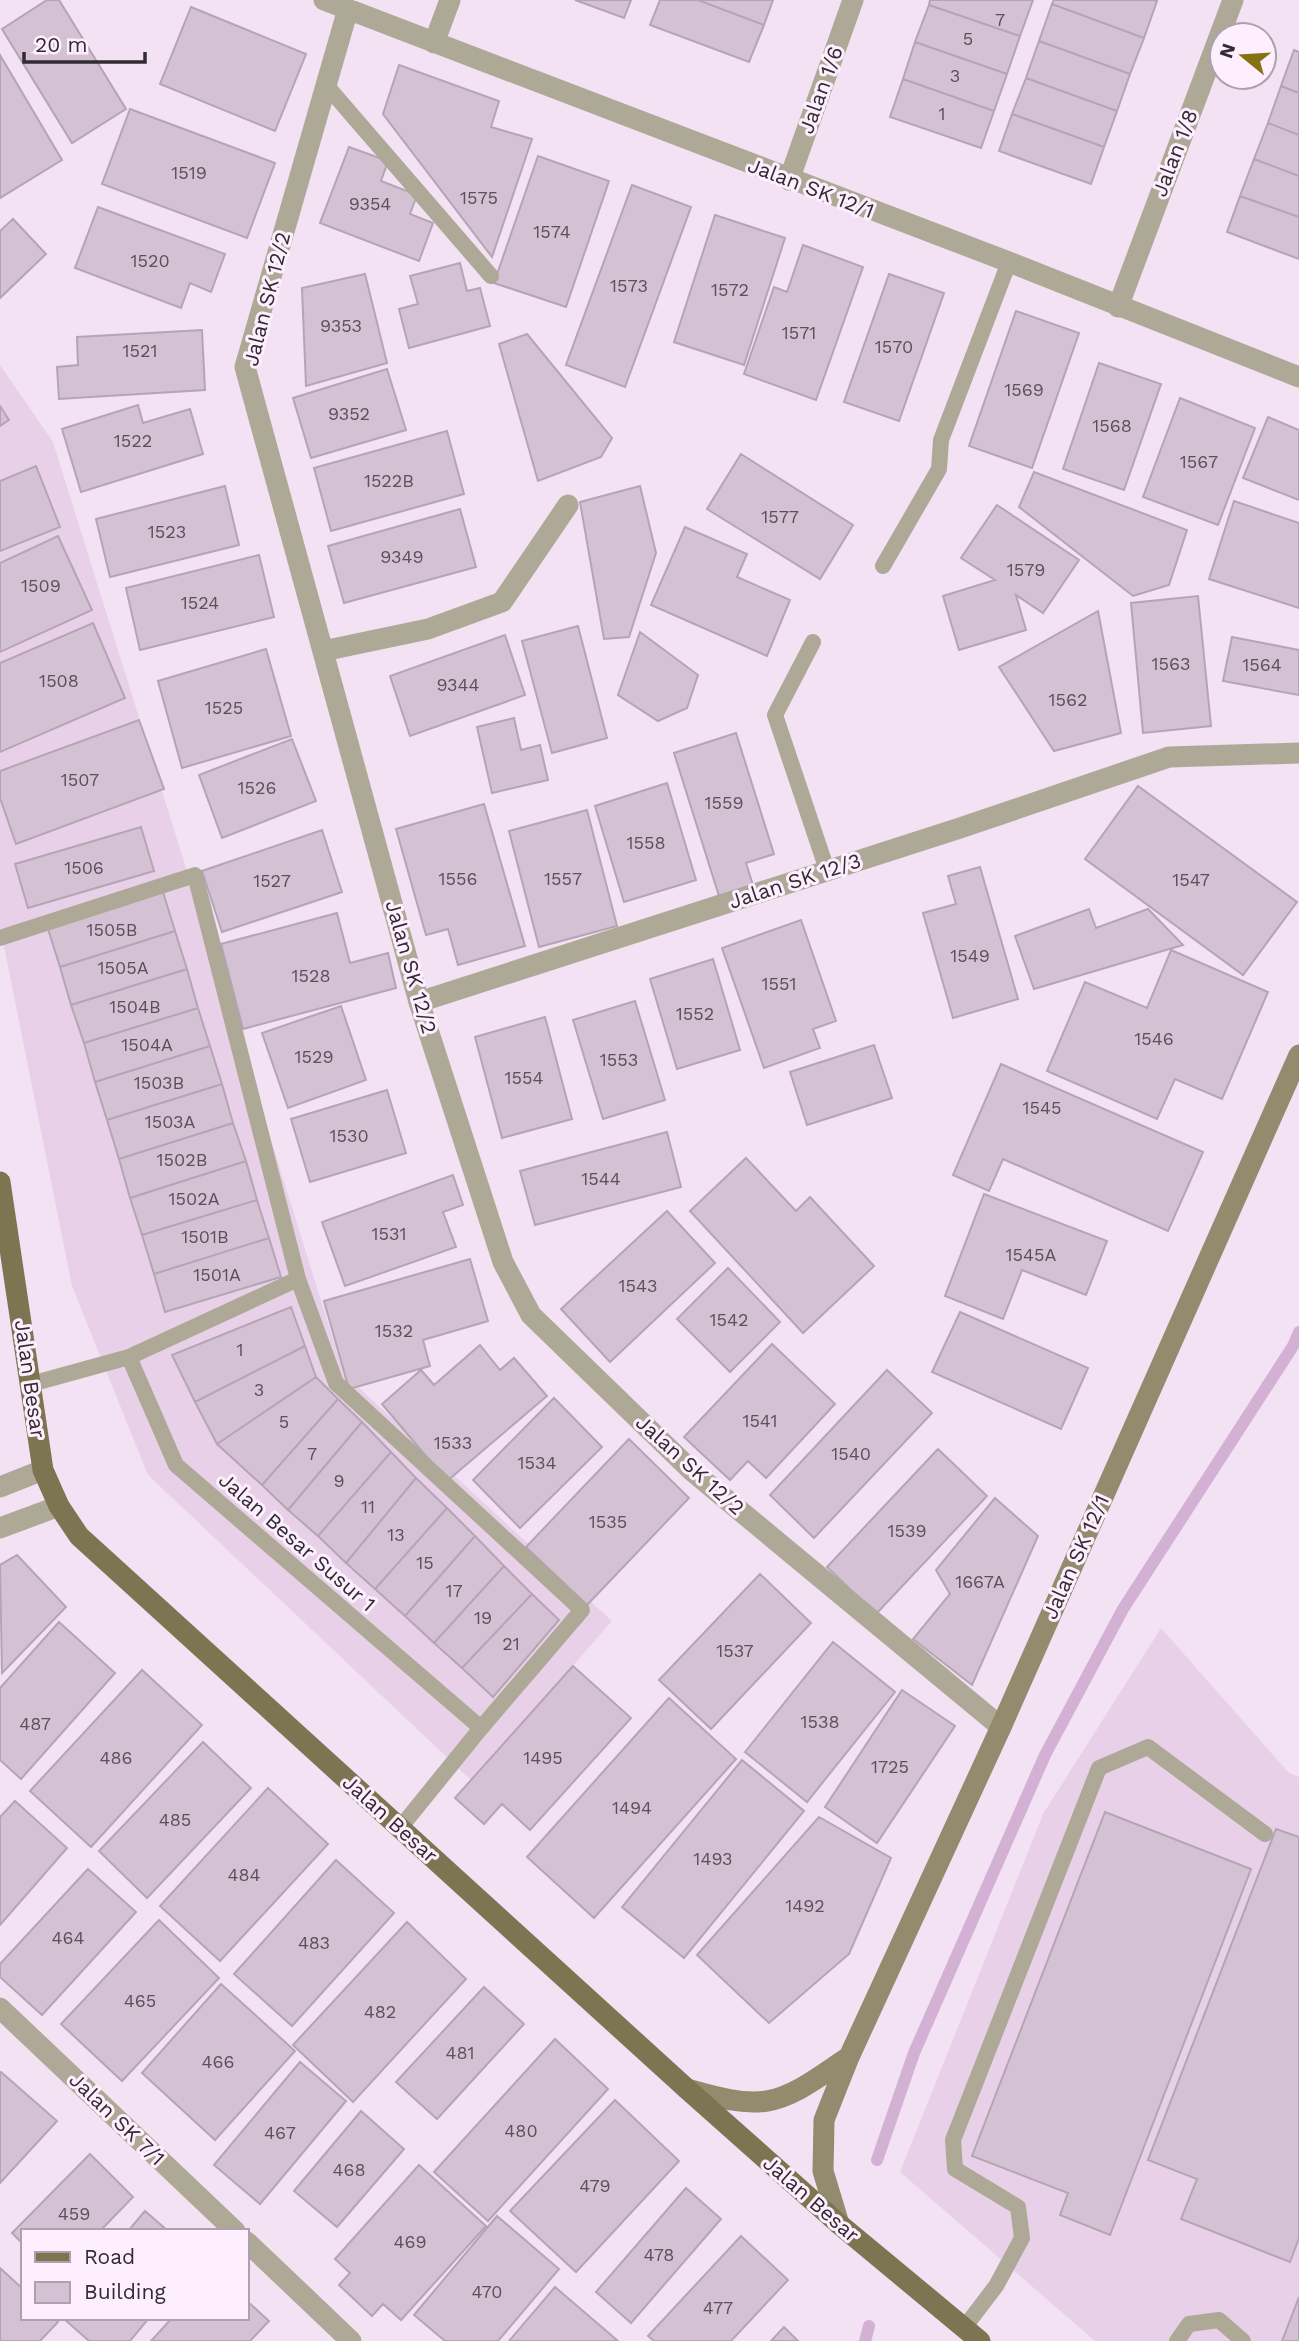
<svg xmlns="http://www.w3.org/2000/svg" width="1299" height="2341" viewBox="0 0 1299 2341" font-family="'Work Sans',sans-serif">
	<rect width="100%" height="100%" fill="#f3e1f4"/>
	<path fill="#e8d1e8" d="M0 365 53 442 344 1374 612 1621 472 1781 148 1475 72 1286 0 926Z
		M1161 1628 1289 1773 1299 1777V2341H1095L900 2172 1043 1814Z"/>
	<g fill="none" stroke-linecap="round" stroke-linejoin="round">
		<path stroke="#d3b1d4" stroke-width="12" d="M877 2160 914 2053 1045 1755 1123 1609 1293 1346 1299 1332
			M865 2341 869 2326"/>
	</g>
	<path fill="#d4c2d4" stroke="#b5a4b6" stroke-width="2" d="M47 0H59L126 109 72 143 2 29Z
		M575 0H631L624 18Z
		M660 0H698L764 25 749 62 650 25Z
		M698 0H773L764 25Z
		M930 0H1033L1020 36 929 5Z
		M1054 0H1153L1157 1 1144 38 1052 4Z
		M1052 4 1144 38 1130 74 1039 41Z
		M929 5 1020 36 1007 74 915 42Z
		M191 7 306 54 275 131 160 84Z
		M1039 41 1130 74 1117 111 1026 78Z
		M915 42 1007 74 994 111 903 79Z
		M1294 50 1299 52V93L1281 86Z
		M0 55 62 160 0 198Z
		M399 65 499 101 491 127 532 139 492 257 383 114Z
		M1026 78 1117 111 1104 147 1012 114Z
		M903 79 994 111 981 148 890 117Z
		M1281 86 1299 93V135L1268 123Z
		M130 109 275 163 247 238 102 184Z
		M1012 114 1104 147 1091 184 999 151Z
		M1268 123 1299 135V176L1254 159Z
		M349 147 388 161 381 181 417 195 410 214 433 223 419 261 320 223Z
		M538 156 609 181 566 307 494 283Z
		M1254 159 1299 176V217L1240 196Z
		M632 185 691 207 625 387 566 365Z
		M1240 196 1299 217V259L1227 232Z
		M98 207 225 254 211 292 190 283 181 308 75 268Z
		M715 215 785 238 744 365 674 342Z
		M13 219 46 254 0 298V231Z
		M803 245 863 267 816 400 744 374 774 287 787 292Z
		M460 263 467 291 480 288 490 326 409 348 399 309 418 304 410 276Z
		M365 274 387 363 306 386 302 288Z
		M889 274 944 293 899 421 844 402Z
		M1016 311 1079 333 1032 468 969 446Z
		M202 330 205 390 59 399 57 367 78 365 77 337Z
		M527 334 612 438 601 457 538 481 499 344Z
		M1099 363 1161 384 1124 490 1063 469Z
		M387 369 406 430 311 458 293 398Z
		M1180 398 1255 428 1218 525 1143 497Z
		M138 405 143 423 190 409 203 454 81 492 62 429Z
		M0 406 9 420 0 426Z
		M1268 417 1299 430V500L1243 478Z
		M447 431 464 494 331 531 314 468Z
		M741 454 853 525 820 579 707 509Z
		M36 466 60 527 0 551V481Z
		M1034 472 1187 530 1169 585 1133 596 1019 507Z
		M225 486 239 545 110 577 96 519Z
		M640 486 656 553 629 637 604 639 580 502Z
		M1234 501 1299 523V608L1209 579Z
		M997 505 1079 560 1043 613 1016 595 1026 630 959 650 943 596 995 580 961 558Z
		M460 509 476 567 344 603 328 546Z
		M685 527 747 554 737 577 790 600 767 656 651 605Z
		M58 536 92 610 0 652V563Z
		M259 555 274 617 140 650 126 588Z
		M1198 596 1211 726 1143 733 1131 603Z
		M1098 611 1121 733 1054 751 999 667Z
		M93 623 125 698 0 752V663Z
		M578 626 607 738 552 753 522 641Z
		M640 632 698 675 687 708 658 721 618 695Z
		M505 635 525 695 410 736 390 676Z
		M1232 637 1299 650V695L1223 681Z
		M266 649 291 736 182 768 158 681Z
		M514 718 521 750 540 745 548 780 492 793 477 727Z
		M139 720 164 789 16 844 0 798V771Z
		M736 733 774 854 746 863 753 885 719 896 674 753Z
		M292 739 316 801 222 838 199 775Z
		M667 783 696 880 624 902 595 806Z
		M1138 786 1297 902 1243 975 1085 859Z
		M484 804 525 946 458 965 448 929 426 935 396 829Z
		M587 810 617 926 539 947 509 831Z
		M141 827 154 871 28 908 15 864Z
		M322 830 342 892 222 932 202 871Z
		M980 867 1018 999 953 1018 923 913 956 904 948 876Z
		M163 892 175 931 60 967 48 929Z
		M1089 909 1096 928 1148 909 1183 945 1034 989 1015 936Z
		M337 913 350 963 388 953 396 988 243 1029 221 944Z
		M801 920 836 1021 813 1029 820 1048 764 1068 722 948Z
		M175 931 187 969 71 1005 60 967Z
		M1171 950 1268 992 1222 1099 1175 1079 1157 1119 1047 1071 1085 982 1147 1008Z
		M713 959 740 1050 677 1069 650 979Z
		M187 969 198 1008 84 1043 71 1005Z
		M635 1001 665 1100 603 1119 573 1020Z
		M341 1006 366 1080 288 1108 262 1033Z
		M198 1008 210 1046 95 1082 84 1043Z
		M545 1017 572 1119 502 1138 475 1037Z
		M874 1045 892 1098 807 1125 790 1072Z
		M210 1046 222 1084 107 1120 95 1082Z
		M1001 1064 1203 1152 1168 1231 1003 1159 989 1191 953 1175Z
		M222 1084 233 1123 119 1159 107 1120Z
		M387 1090 406 1153 310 1182 291 1119Z
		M233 1123 246 1161 130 1198 119 1159Z
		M667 1132 681 1187 535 1225 520 1171Z
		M746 1158 796 1211 810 1197 874 1266 803 1333 690 1211Z
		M246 1161 257 1200 142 1235 130 1198Z
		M453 1175 463 1205 443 1212 456 1247 345 1286 322 1222Z
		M984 1194 1107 1241 1086 1295 1022 1270 1003 1319 945 1296Z
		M257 1200 269 1238 154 1274 142 1235Z
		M667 1211 715 1263 610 1362 561 1309Z
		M269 1238 281 1277 165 1312 154 1274Z
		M470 1259 488 1321 423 1340 430 1366 349 1389 324 1301Z
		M728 1268 780 1322 730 1372 677 1319Z
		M291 1307 305 1346 195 1402 172 1355Z
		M960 1312 1088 1368 1061 1429 932 1372Z
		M772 1344 835 1404 766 1478 748 1461 730 1480 684 1437Z
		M480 1345 500 1370 514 1358 547 1396 447 1481 382 1404 421 1370 434 1385Z
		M305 1346 316 1377 217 1444 195 1402Z
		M887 1370 932 1413 814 1538 770 1495Z
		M316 1377 338 1399 262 1485 217 1444Z
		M554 1398 602 1447 520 1528 473 1480Z
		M338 1399 362 1422 288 1510 262 1485Z
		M362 1422 391 1452 318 1536 288 1510Z
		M629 1439 689 1498 587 1605 526 1547Z
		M938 1449 987 1496 876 1614 827 1567Z
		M391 1452 416 1478 346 1563 318 1536Z
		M416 1478 447 1508 375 1589 346 1563Z
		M995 1498 1038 1536 972 1685 913 1639 950 1594 936 1570Z
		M447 1508 475 1536 405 1616 375 1589Z
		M475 1536 504 1566 434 1643 405 1616Z
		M17 1555 66 1607 2 1673 0 1565Z
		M504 1566 532 1594 462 1668 434 1643Z
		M760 1574 811 1623 711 1729 659 1680Z
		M532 1594 559 1620 493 1697 462 1668Z
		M59 1622 115 1673 21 1779 0 1760V1688Z
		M833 1642 895 1692 807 1802 745 1752Z
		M573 1666 631 1718 530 1830 502 1804 484 1824 455 1798Z
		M142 1670 202 1725 91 1847 30 1791Z
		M902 1690 955 1726 877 1843 825 1807Z
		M669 1698 736 1759 594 1918 527 1857Z
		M203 1742 251 1788 147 1898 99 1851Z
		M742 1760 804 1811 684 1958 622 1907Z
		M268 1788 328 1844 220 1961 160 1906Z
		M15 1801 67 1848 0 1925V1817Z
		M1105 1812 1251 1869 1110 2235 1060 2215 1068 2193 972 2156Z
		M819 1817 891 1858 849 1954 769 2023 697 1955Z
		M1276 1829 1299 1837V2238L1290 2262 1181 2219 1197 2179 1148 2160Z
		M336 1860 394 1913 292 2026 234 1974Z
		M88 1869 136 1912 42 2015 0 1977V1964Z
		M159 1920 219 1978 122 2081 61 2024Z
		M407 1922 466 1979 353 2102 293 2045Z
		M221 1984 295 2051 215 2140 142 2073Z
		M484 1987 524 2024 437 2119 396 2082Z
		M555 2039 608 2089 488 2221 434 2172Z
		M300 2062 346 2101 260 2204 214 2165Z
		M1 2072 57 2121 0 2183V2073Z
		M615 2100 679 2161 576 2272 510 2211Z
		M361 2111 404 2149 337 2227 294 2191Z
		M90 2154 133 2197 100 2231H23V2244L12 2233Z
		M419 2165 486 2226 401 2320 383 2304 372 2316 339 2285 350 2273 335 2259Z
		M686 2188 721 2219 631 2323 596 2292Z
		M145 2211 168 2231H128Z
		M497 2216 559 2269 498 2341H445L414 2315Z
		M741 2236 788 2280 731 2341H654L648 2336Z
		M0 2268 23 2289V2318H54L58 2322 40 2341H0Z
		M555 2287 618 2341H509Z
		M1299 2297V2341H1282Z
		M247 2301 269 2321 250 2341H151L172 2318H247Z
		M63 2318H149L130 2341H89Z
		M784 2327 798 2341H771Z"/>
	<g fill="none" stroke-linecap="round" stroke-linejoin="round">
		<path stroke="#aea996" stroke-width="16" d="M326 85 491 276
			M883 566 939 469 941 440 1009 262
			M813 642 775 715 827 870
			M0 938 195 875 298 1279 336 1383 582 1610 481 1728 400 1828
			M129 1357 176 1465 481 1728
			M31 1384 129 1357 298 1279
			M964 2328 996 2286 1022 2238 1018 2207 955 2169 953 2140 1099 1768 1148 1747 1265 1834
			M1177 2341 1189 2324 1219 2320 1243 2341"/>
		<path stroke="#aea996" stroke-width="21" d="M324 0 1009 262 1299 377
			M348 9 245 367 419 1002 503 1262 531 1315 692 1471 1001 1727
			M434 43 450 0
			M789 180 853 0
			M1118 307 1233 0
			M323 651 428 629 502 602 568 505
			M419 1002 960 828 1169 757 1299 753
			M0 1487 43 1470
			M0 1528 59 1506
			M0 2008 235 2231
			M247 2242 351 2341"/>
		<path stroke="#928b6e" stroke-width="21" d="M687 2089C712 2096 741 2105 767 2101 797 2096 825 2072 849 2057
			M839 2224 823 2171 824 2120 849 2057 1001 1727 1299 1055"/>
		<path stroke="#7d7552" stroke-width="21" d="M0 1182 43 1470 59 1506 79 1536 687 2089 839 2224 980 2341"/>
	</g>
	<g text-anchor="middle" stroke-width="6" stroke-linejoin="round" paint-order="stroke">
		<g font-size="18" fill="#5a515a">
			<text x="1000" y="26">7</text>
			<text x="968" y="45">5</text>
			<text x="955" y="82">3</text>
			<text x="942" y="120">1</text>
			<text x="189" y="179">1519</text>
			<text x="479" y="204">1575</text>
			<text x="370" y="210">9354</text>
			<text x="552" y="238">1574</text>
			<text x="150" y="267">1520</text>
			<text x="629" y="292">1573</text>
			<text x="730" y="296">1572</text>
			<text x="341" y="332">9353</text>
			<text x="799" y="339">1571</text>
			<text x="894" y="353">1570</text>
			<text x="140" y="357">1521</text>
			<text x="1024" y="396">1569</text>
			<text x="349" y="420">9352</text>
			<text x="1112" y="432">1568</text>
			<text x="133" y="447">1522</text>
			<text x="1199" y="468">1567</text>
			<text x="389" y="487">1522B</text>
			<text x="780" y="523">1577</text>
			<text x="167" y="538">1523</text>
			<text x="402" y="563">9349</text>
			<text x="1026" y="576">1579</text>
			<text x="41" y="592">1509</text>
			<text x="200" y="609">1524</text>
			<text x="1171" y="670">1563</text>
			<text x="1262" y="671">1564</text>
			<text x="59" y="687">1508</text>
			<text x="458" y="691">9344</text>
			<text x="1068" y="706">1562</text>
			<text x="224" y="714">1525</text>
			<text x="80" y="786">1507</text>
			<text x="257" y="794">1526</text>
			<text x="724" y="809">1559</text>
			<text x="646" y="849">1558</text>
			<text x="84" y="874">1506</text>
			<text x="458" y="885">1556</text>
			<text x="563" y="885">1557</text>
			<text x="1191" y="886">1547</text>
			<text x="272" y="887">1527</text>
			<text x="112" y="936">1505B</text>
			<text x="970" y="962">1549</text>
			<text x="123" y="974">1505A</text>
			<text x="311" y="982">1528</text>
			<text x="779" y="990">1551</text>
			<text x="135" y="1013">1504B</text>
			<text x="695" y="1020">1552</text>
			<text x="1154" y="1045">1546</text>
			<text x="147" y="1051">1504A</text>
			<text x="314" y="1063">1529</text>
			<text x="619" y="1066">1553</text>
			<text x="524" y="1084">1554</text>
			<text x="159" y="1089">1503B</text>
			<text x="1042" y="1114">1545</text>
			<text x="170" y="1128">1503A</text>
			<text x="349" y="1142">1530</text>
			<text x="182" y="1166">1502B</text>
			<text x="601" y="1185">1544</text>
			<text x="194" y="1205">1502A</text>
			<text x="389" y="1240">1531</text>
			<text x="205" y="1243">1501B</text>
			<text x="1031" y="1261">1545A</text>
			<text x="217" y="1281">1501A</text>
			<text x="638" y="1292">1543</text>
			<text x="729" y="1326">1542</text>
			<text x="394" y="1337">1532</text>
			<text x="240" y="1356">1</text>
			<text x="259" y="1396">3</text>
			<text x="760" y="1427">1541</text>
			<text x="284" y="1428">5</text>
			<text x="453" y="1449">1533</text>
			<text x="312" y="1460">7</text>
			<text x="851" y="1460">1540</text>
			<text x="537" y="1469">1534</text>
			<text x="339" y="1487">9</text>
			<text x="368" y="1513">11</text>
			<text x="608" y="1528">1535</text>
			<text x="907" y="1537">1539</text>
			<text x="396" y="1541">13</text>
			<text x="425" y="1569">15</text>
			<text x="980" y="1588">1667A</text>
			<text x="454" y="1597">17</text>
			<text x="483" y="1624">19</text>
			<text x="511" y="1650">21</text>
			<text x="735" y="1657">1537</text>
			<text x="820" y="1728">1538</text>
			<text x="35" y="1730">487</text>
			<text x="116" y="1764">486</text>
			<text x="543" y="1764">1495</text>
			<text x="890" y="1773">1725</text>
			<text x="632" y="1814">1494</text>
			<text x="175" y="1826">485</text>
			<text x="713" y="1865">1493</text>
			<text x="244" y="1881">484</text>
			<text x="805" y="1912">1492</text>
			<text x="68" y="1944">464</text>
			<text x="314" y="1949">483</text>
			<text x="140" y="2007">465</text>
			<text x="380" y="2018">482</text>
			<text x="460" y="2059">481</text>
			<text x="218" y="2068">466</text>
			<text x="521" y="2137">480</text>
			<text x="280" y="2139">467</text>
			<text x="349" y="2176">468</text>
			<text x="595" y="2192">479</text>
			<text x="74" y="2220">459</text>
			<text x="410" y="2248">469</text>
			<text x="659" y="2261">478</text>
			<text x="487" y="2298">470</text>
			<text x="718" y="2314">477</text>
		</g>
		<g font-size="21" fill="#312b32" stroke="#feefff">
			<text transform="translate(821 90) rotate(-70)" y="7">Jalan 1/6</text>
			<text transform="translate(1175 153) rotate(-69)" y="7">Jalan 1/8</text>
			<text transform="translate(811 188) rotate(21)" y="7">Jalan SK 12/1</text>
			<text transform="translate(267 299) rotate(-76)" y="7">Jalan SK 12/2</text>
			<text transform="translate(795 881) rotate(-18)" y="7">Jalan SK 12/3</text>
			<text transform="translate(411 967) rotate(74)" y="7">Jalan SK 12/2</text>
			<text transform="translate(30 1379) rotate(82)" y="7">Jalan Besar</text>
			<text transform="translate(690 1465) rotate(42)" y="7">Jalan SK 12/2</text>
			<text transform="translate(297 1542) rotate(41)" y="7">Jalan Besar Susur 1</text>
			<text transform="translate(1076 1557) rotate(-66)" y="7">Jalan SK 12/1</text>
			<text transform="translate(390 1819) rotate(42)" y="7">Jalan Besar</text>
			<text transform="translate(117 2119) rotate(44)" y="7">Jalan SK 7/1</text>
			<text transform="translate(811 2199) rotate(41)" y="7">Jalan Besar</text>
		</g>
	</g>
	<rect x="21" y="2229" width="228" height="91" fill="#feefff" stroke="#aca1ad" stroke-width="2"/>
	<rect x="35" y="2252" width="35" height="10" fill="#7d7552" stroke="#aca1ad" stroke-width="2"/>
	<text x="84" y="2264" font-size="21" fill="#312b32">Road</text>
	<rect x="35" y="2282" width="35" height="21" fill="#d4c2d4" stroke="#aca1ad" stroke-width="2"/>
	<text x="84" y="2299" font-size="21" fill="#312b32">Building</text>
	<g transform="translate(1243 56) rotate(288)"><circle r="33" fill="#feefff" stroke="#aca1ad" stroke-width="2"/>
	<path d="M0-5L12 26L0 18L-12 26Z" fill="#867213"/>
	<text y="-10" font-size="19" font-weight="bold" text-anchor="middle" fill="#312b32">N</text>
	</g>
	<path d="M24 52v10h121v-10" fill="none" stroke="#312b32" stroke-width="3.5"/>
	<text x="35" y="52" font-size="21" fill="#312b32" stroke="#feefff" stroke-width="5" paint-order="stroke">20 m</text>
</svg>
